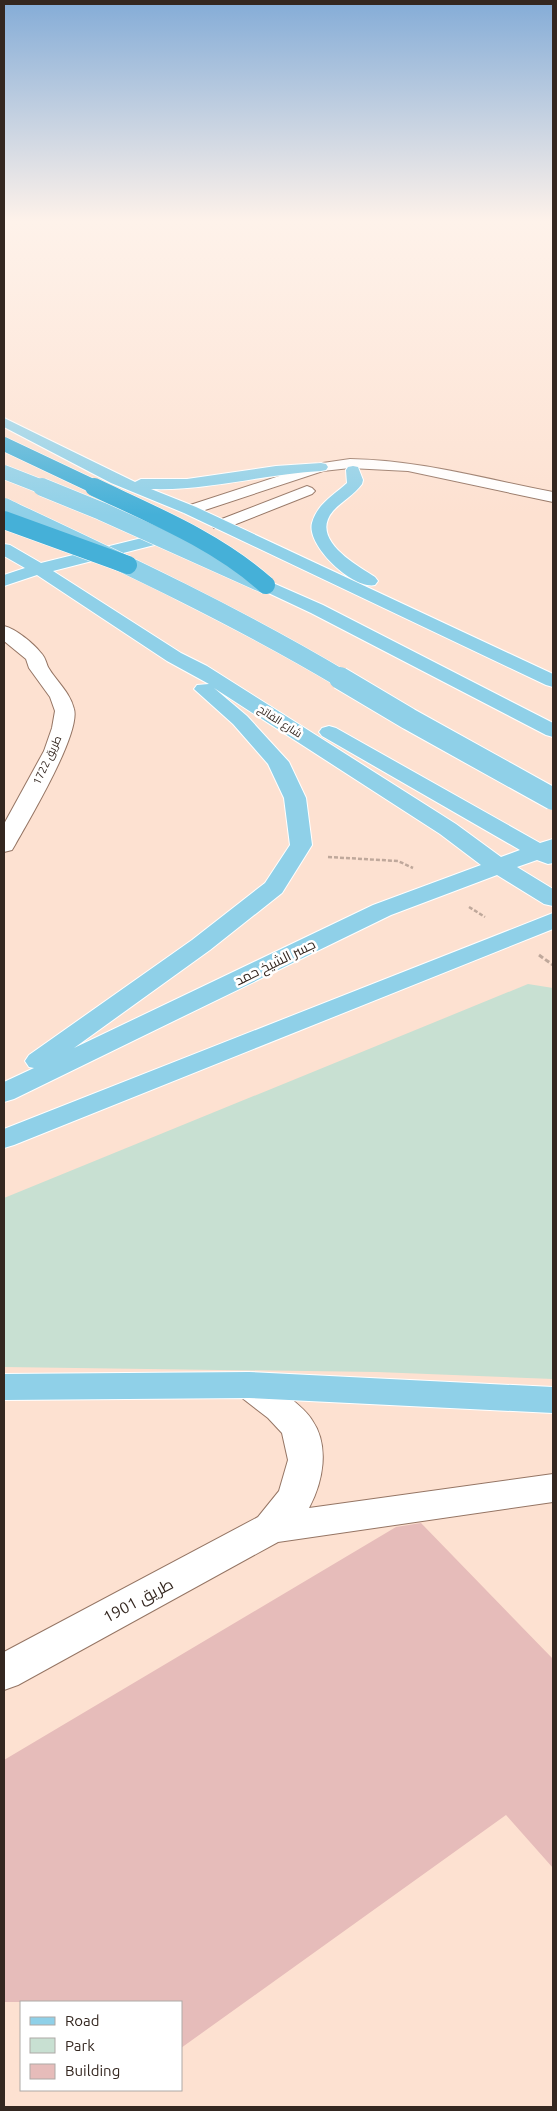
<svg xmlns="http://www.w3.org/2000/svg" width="557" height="2111" viewBox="0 0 557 2111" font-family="Ubuntu,Cairo,sans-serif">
	<rect width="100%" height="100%" fill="#fde1d1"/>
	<path fill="#c8e0d2" d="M528 984 553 988V1379L377 1372 4 1367V1198Z"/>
	<path fill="#e6bcba" d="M421 1523 553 1659V1868L506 1815 181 2048V2002H4V1760L396 1527Z"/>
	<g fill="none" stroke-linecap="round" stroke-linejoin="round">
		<g stroke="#957564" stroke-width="2">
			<path id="minor" d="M350 459C419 460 485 479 553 492V502L408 471 350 468 323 471 196 513H184L182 510 184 507 316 464Z
				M307 486 312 488 315 491 312 494 226 528H214L212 525 214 522Z
				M4 626C16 629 33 643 41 653 45 657 46 662 48 667 56 681 70 692 74 709 81 733 29 820 15 845L12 850 4 852V824L44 751 52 728 55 711 50 697 29 668 26 659 4 641Z
				M249 1372C263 1377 273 1385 285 1394 294 1401 306 1410 312 1420 330 1446 323 1482 309 1508L553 1474V1502L278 1542 18 1685 4 1690V1652L258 1517 279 1491 288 1460 282 1433 268 1418 237 1394 232 1385 237 1376Z"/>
		</g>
		<g stroke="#fff" stroke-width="2">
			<path id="major" d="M4 418 135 482 141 479H187L276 466 321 463 326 464 328 467 326 470 321 471C264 474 208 491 151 489L196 507 553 674V687L546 685 184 513 111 483 4 427Z
				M353 466 358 467 363 480 362 484C354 495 342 501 333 511 309 539 356 565 375 577L378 581 375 585C354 590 306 546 312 523 317 504 334 495 347 483L346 470 348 467Z
				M185 524 191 526 193 529 191 532 166 542 53 571 181 653 207 666 456 824 501 857 520 850 322 736 319 732 322 728 329 726 336 728 540 843 553 839V863L548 864 537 860 517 867 553 889V906L544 904 497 875 391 915 14 1099 4 1102V1082L34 1068 29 1067 25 1061 29 1055 192 940 265 883 290 845 284 798 268 764 233 724 194 689 197 685 209 684 167 661 37 575 4 586V575L25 568 4 556V544L10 545 41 563 154 535ZM214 688 440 834 481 865 373 905 74 1048 210 950 282 893 312 845 306 798 289 762 247 716Z
				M266 580 323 605 553 723V737L546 735 311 613 260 589 257 585 260 581Z
				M553 913V929L14 1145 4 1148V1129Z
				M249 1372 553 1387V1413L249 1398 4 1400V1374Z"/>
		</g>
		<path stroke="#bfa89b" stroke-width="2.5" stroke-dasharray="4 2" stroke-linecap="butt" d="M328 857 398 861 413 868
			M469 907 485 917"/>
		<path stroke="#bfa89b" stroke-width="3" stroke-dasharray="5 2.5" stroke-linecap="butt" d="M539 955 553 965"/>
		<use href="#minor" fill="#fff" fill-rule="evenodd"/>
		<use href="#major" fill="#8fd0e8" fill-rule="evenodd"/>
		<g stroke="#fff" stroke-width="15" stroke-linecap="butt">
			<path id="major-bridge-far2" d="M4 472 45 488"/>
		</g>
		<g stroke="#fff" stroke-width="19" stroke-linecap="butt">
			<path id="major-bridge-far1" d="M42 487 101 511 266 585
				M4 507C119 561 233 614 342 679"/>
		</g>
		<g stroke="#fff" stroke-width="24" stroke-linecap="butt">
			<path id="major-bridge" d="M340 678 409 719 553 799"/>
		</g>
		<g stroke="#fff" stroke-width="15" stroke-linecap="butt">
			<path id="highway-bridge-far1" d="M4 444 97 488"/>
		</g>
		<g stroke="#fff" stroke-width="19" stroke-linecap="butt">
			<path id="highway-bridge" d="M94 487C153 515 217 541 266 585
				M4 520 128 565"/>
		</g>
		<use href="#major-bridge-far2" stroke="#8fd0e8" stroke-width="14"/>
		<use href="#major-bridge-far1" stroke="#8fd0e8" stroke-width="18"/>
		<use href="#major-bridge" stroke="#8fd0e8" stroke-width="22"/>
		<use href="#highway-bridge-far1" stroke="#45b0d8" stroke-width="14"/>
		<use href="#highway-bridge" stroke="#45b0d8" stroke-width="18"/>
	</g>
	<linearGradient id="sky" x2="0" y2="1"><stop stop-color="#84acd7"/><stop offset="0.43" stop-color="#fef2ea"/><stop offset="1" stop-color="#fef2ea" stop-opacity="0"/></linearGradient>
	<rect width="557" height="515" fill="url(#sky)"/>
	<g text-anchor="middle" stroke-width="5" stroke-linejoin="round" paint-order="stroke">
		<g font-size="11" fill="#342720" stroke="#fff">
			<text transform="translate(280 721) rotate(33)" y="4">شارع الفاتح</text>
			<text transform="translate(47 760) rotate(-65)" y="4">طريق 1722</text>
		</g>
		<g font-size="14" fill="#342720" stroke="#fff">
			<text transform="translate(275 962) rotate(-26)" y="5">جسر الشيخ حمد</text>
		</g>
		<g font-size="16" fill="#342720" stroke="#fff">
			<text transform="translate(138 1600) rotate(-28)" y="6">طريق 1901</text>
		</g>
	</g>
	<rect width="557" height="2111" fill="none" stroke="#342720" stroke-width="10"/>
	<rect x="20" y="2001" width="162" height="90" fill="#ffffff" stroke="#aea9a6"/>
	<rect x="30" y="2017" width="25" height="8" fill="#8fd0e8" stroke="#aea9a6"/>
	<text x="65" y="2026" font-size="15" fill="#342720">Road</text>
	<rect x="30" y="2038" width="25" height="15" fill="#c8e0d2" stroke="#aea9a6"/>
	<text x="65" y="2051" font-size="15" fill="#342720">Park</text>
	<rect x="30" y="2064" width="25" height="15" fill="#e6bcba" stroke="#aea9a6"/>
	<text x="65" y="2076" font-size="15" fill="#342720">Building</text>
</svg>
